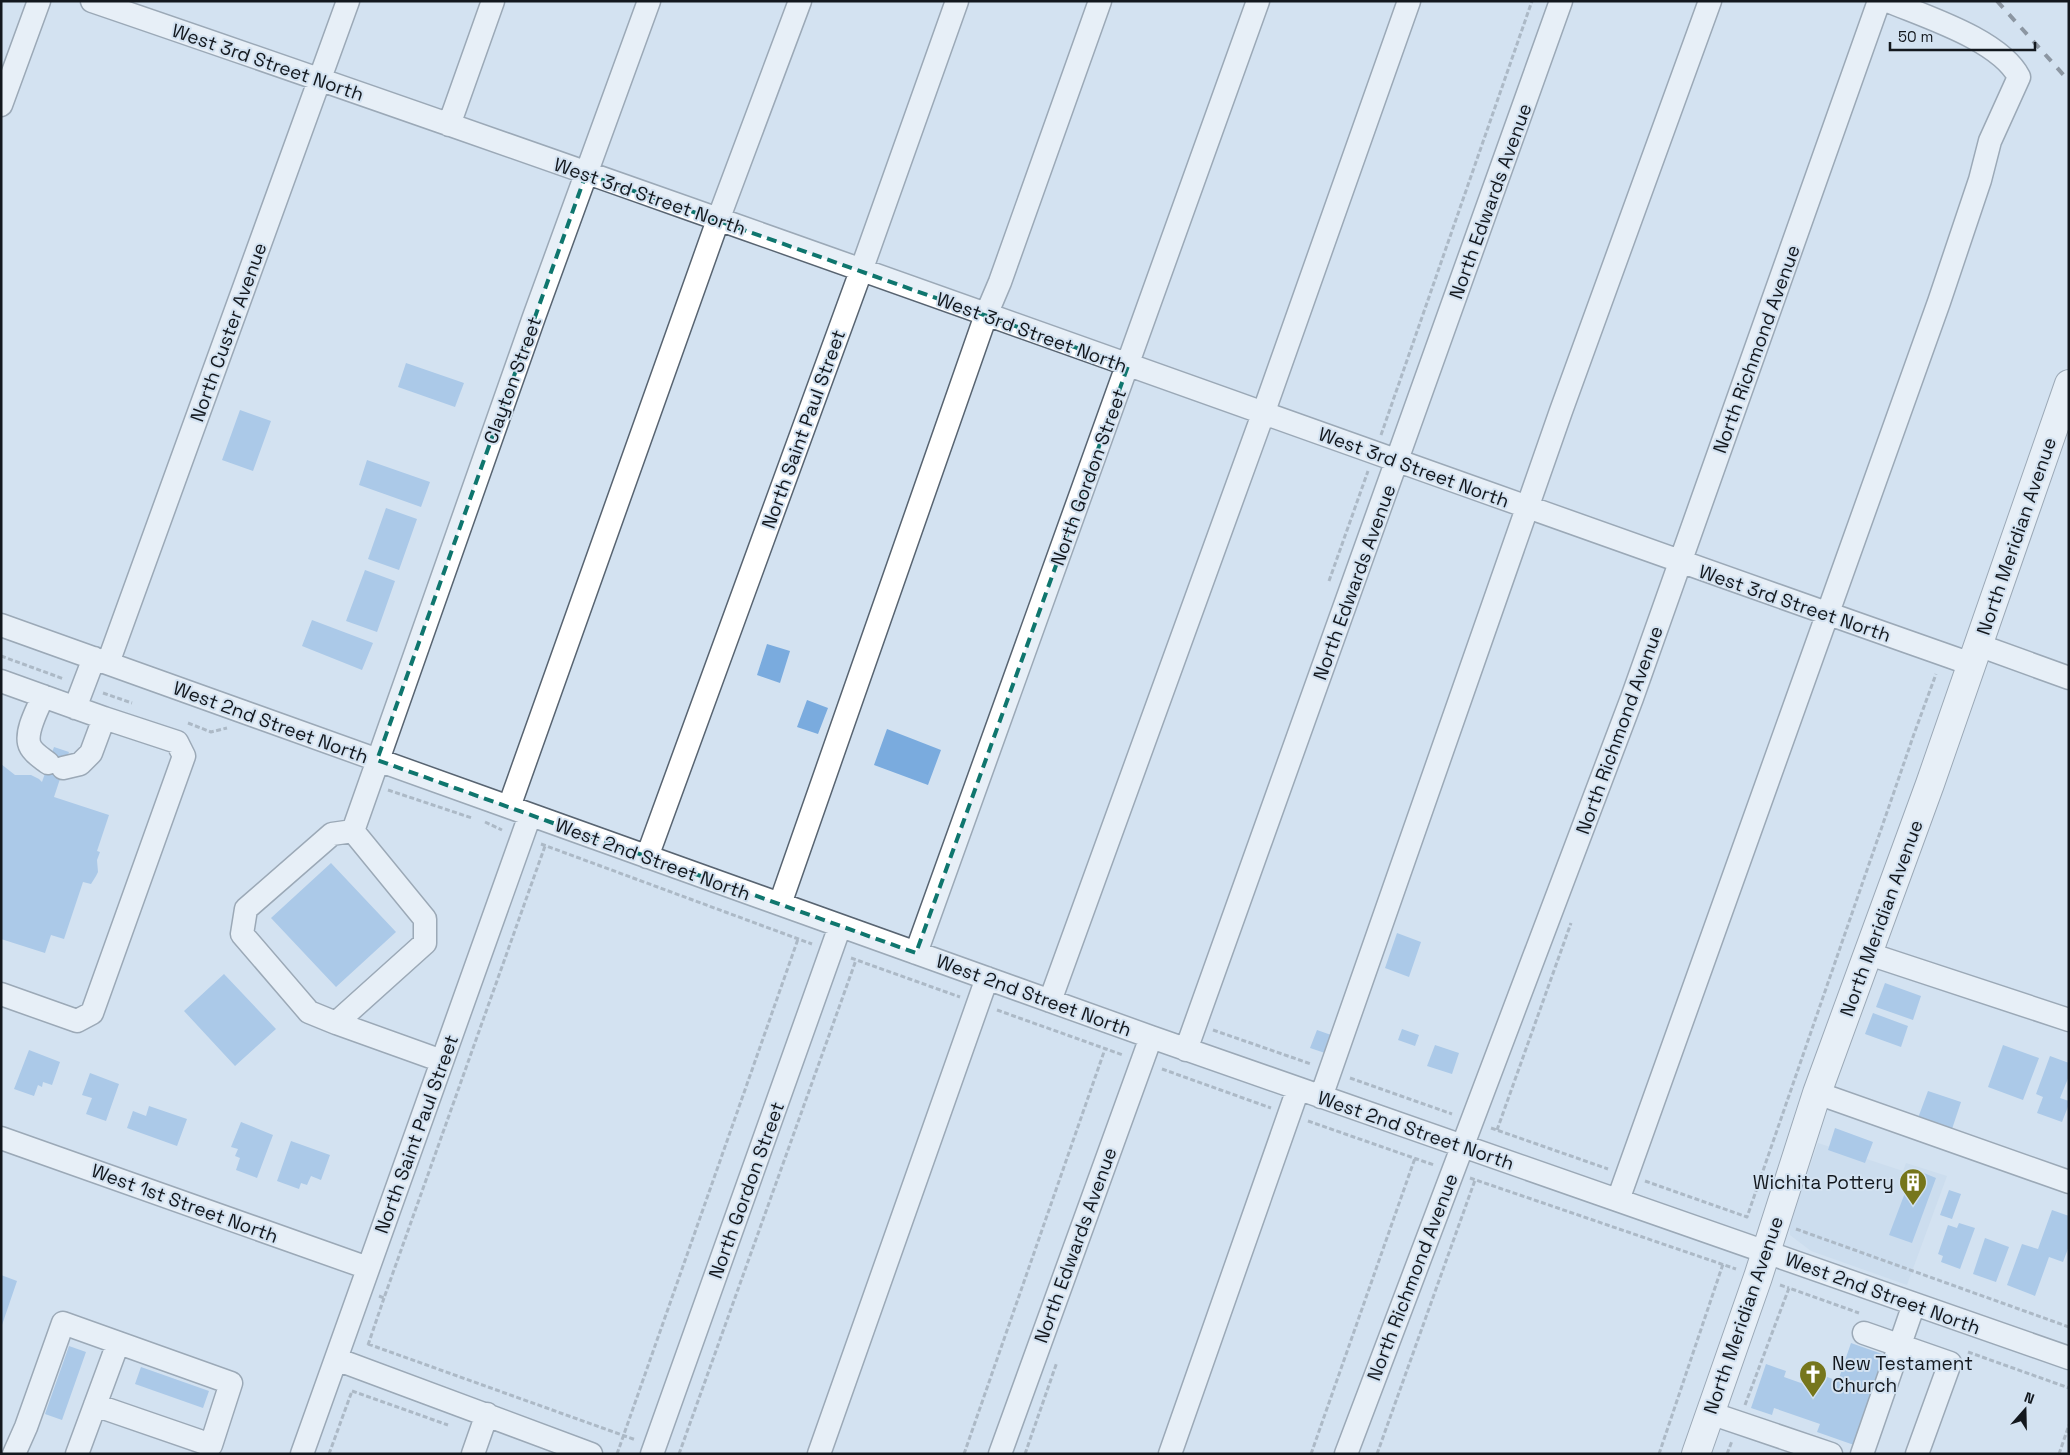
<svg xmlns="http://www.w3.org/2000/svg" width="2070" height="1455" viewBox="0 0 2070 1455" font-family="'Space Grotesk',sans-serif">
	<rect width="100%" height="100%" fill="#d3e2f1"/>
	<path fill="#c3d7eb" d="M1818 1143 1903 1171 1906 1163 1947 1176 1907 1285 1811 1251 1790 1235V1224Z"/>
	<path fill="#7aabde" d="M406 363 464 383 455 407 398 387Z
		M240 410 271 421 253 471 222 460Z
		M367 460 430 482 421 507 359 485Z
		M386 508 417 519 399 570 368 559Z
		M365 570 395 581 377 632 346 621Z
		M312 620 373 643 362 670 302 646Z
		M767 644 790 651 780 683 757 675Z
		M807 700 828 708 818 734 797 727Z
		M887 729 941 750 928 785 874 765Z
		M54 747 69 752 54 797 109 815 97 851 100 852 97 860 98 872 96 876 91 884 83 882 64 939 51 935 45 953 1 939V764L15 775H31L39 779 42 782Z
		M331 863 396 932 336 987 271 918Z
		M1397 933 1421 942 1409 977 1385 968Z
		M224 974 276 1029 235 1066 184 1011Z
		M1885 983 1921 996 1913 1020 1876 1007Z
		M1873 1013 1908 1026 1901 1047 1865 1034Z
		M1402 1029 1419 1035 1415 1046 1398 1040Z
		M1317 1030 1334 1036 1328 1054 1310 1048Z
		M1435 1045 1459 1053 1452 1074 1427 1066Z
		M2003 1045 2039 1058 2023 1100 1988 1087Z
		M29 1050 60 1062 52 1085 43 1082 42 1087 38 1085 34 1096 14 1089Z
		M2050 1056 2069 1063V1076L2060 1098 2069 1101V1104L2062 1122 2037 1113 2043 1097 2036 1094Z
		M90 1073 119 1084 106 1121 86 1114 92 1098 82 1095Z
		M1928 1091 1961 1102 1952 1129 1918 1118Z
		M149 1106 187 1119 177 1146 127 1128 133 1111 146 1116Z
		M241 1122 273 1135 257 1178 236 1170 240 1158 235 1156 238 1149 231 1147Z
		M1835 1128 1873 1142 1865 1163 1828 1150Z
		M291 1141 330 1155 321 1180 311 1176 307 1185 301 1183 299 1189 277 1181Z
		M1914 1169 1936 1178 1912 1243 1889 1235Z
		M1949 1190 1961 1194 1952 1219 1940 1215Z
		M2052 1210 2069 1216V1246L2063 1262 2049 1257 2035 1296 2007 1285 2022 1244 2038 1249Z
		M1959 1223 1975 1228 1960 1269 1941 1262 1943 1256 1938 1254 1948 1225 1957 1228Z
		M1985 1238 2009 1247 1996 1282 1973 1274Z
		M1 1275 17 1281 2 1325H1Z
		M1851 1343 1885 1355 1854 1445 1817 1432 1820 1424 1774 1408 1772 1415 1751 1408 1766 1364 1786 1371 1784 1377 1815 1388 1819 1374 1838 1381Z
		M69 1346 86 1352 62 1420 45 1414Z
		M141 1367 209 1391 203 1408 135 1384Z"/>
	<g fill="none" stroke-linecap="round" stroke-linejoin="round">
		<g stroke="#586471" stroke-width="25">
			<path id="minor" d="M92 1C721 216 1345 444 1971 664
				M1 105 39 1
				M449 125 493 1
				M1 625 1151 1037 2069 1358
				M1978 645 2069 678
				M108 663 348 1
				M1 681 104 718 177 742 184 756 92 1013 77 1021 1 994
				M43 696C38 709 26 729 29 743 31 752 42 758 48 763
				M75 708 94 658
				M63 768 80 764 91 753 104 718
				M509 807 718 220 800 1
				M353 831 332 834 246 909 242 934 309 1012 336 1023 425 943V919L353 831 534 317 649 1
				M647 857 861 271 957 1
				M780 904 986 315 1000 282 1100 1
				M916 953 1258 1
				M1869 954 2069 1020
				M1050 1001 1263 414 1409 1
				M336 1023 442 1061
				M1186 1050 1561 1
				M1817 1093 2069 1182
				M1321 1097 1561 411 1710 1
				M1 1138 368 1268
				M1618 1200 1939 302 1980 180 1990 141 2019 77C2000 40 1926 17 1888 1
				M1864 1333 1950 1363 1917 1454
				M336 1359 591 1454
				M1710 1413 1831 1454
				M14 1454 26 1427 63 1323 231 1383 211 1445 95 1405
				M77 1454 118 1343
				M302 1454 530 815
				M473 1454 487 1414
				M652 1454 840 926
				M819 1454 987 978
				M1000 1454 1151 1037
				M1170 1454 1298 1089
				M1346 1454 1632 698 1879 1
				M1862 1454 1914 1304"/>
		</g>
		<g stroke="#586471" stroke-width="30">
			<path id="major" d="M1696 1454 1758 1277 1817 1093 1930 784 2069 384"/>
		</g>
		<path stroke="#7d8893" stroke-width="3" stroke-dasharray="5 2.5" stroke-linecap="butt" d="M1381 435 1532 1
			M1329 581 1368 471
			M1 656 64 679
			M103 693 132 703
			M188 723 211 732 227 728
			M388 790 472 818
			M485 822 502 830
			M541 844 812 944
			M851 958 960 997
			M997 1010 1123 1055
			M1213 1030 1311 1064
			M1162 1069 1271 1108
			M1350 1078 1452 1114
			M1308 1121 1434 1165
			M1491 1128 1608 1169
			M1497 1130 1571 923
			M1470 1178 1736 1269
			M1645 1181 1747 1217 1914 734 1936 674
			M1796 1229 2069 1327
			M1780 1285 1789 1288
			M379 1296 384 1298 545 846
			M368 1344 636 1440
			M368 1345 384 1298
			M1968 1352 2069 1388
			M352 1391 448 1425
			M1745 1405 1789 1288 1859 1313
			M329 1454 352 1391
			M617 1454 798 939
			M679 1454 856 960
			M964 1454 1105 1049
			M1025 1454 1057 1362
			M1311 1454 1415 1158
			M1377 1454 1475 1180
			M1659 1454 1723 1264
			M1727 1454 1732 1441
			M2059 1454 2069 1425"/>
		<use href="#minor" stroke="#fff" stroke-width="22"/>
		<use href="#major" stroke="#fff" stroke-width="28"/>
		<path stroke="#353b43" stroke-width="4" stroke-dasharray="9 9" stroke-linecap="butt" d="M1997 1 2069 81"/>
	</g>
	<path d="M0 0H2070V1455H0ZM586 174 1128 366 916 953 377 760Z" fill="#d3e2f1" fill-opacity=".55" fill-rule="evenodd"/>
	<path fill="none" stroke="#0f766e" stroke-width="4" stroke-dasharray="10 6" stroke-linejoin="round" d="M586 174 1128 366 916 953 377 760Z"/>
	<defs>
		<g id="building-pin" transform="scale(1.4375)"><path d="M0 17L-7.5 6A9.5 9.5 0 1 1 7.5 6Z" fill="#76761c" stroke="#d3e2f1"/><path d="M-4-6H4V6H1V3H-1V6H-4ZM-2.5-4.3h1.7v1.8h-1.7ZM.8-4.3h1.7v1.8H.8ZM-2.5-1h1.7V.8h-1.7ZM.8-1h1.7V.8H.8Z" fill="#fff"/></g>
		<g id="church-pin" transform="scale(1.4375)"><path d="M0 17L-7.5 6A9.5 9.5 0 1 1 7.5 6Z" fill="#76761c" stroke="#d3e2f1"/><path d="M-1.2-6h2.4v3.5h3.3v2.4h-3.3V6h-2.4V-.1h-3.3v-2.4h3.3Z" fill="#fff"/></g>
	</defs>
	<g fill-rule="evenodd">
		<use href="#building-pin" x="1913" y="1182"/>
		<use href="#church-pin" x="1813" y="1374"/>
	</g>
	<g text-anchor="middle" stroke-width="4" stroke-linejoin="round" paint-order="stroke">
		<g font-size="19" fill="#13181e" stroke="#d3e2f1">
			<text transform="translate(268 62) rotate(19)" y="7">West 3rd Street North</text>
			<text transform="translate(650 196) rotate(19)" y="7">West 3rd Street North</text>
			<text transform="translate(1490 201) rotate(-70)" y="7">North Edwards Avenue</text>
			<text transform="translate(228 332) rotate(-70)" y="7">North Custer Avenue</text>
			<text transform="translate(1032 332) rotate(20)" y="7">West 3rd Street North</text>
			<text transform="translate(1756 349) rotate(-70)" y="7">North Richmond Avenue</text>
			<text transform="translate(512 380) rotate(-70)" y="7">Clayton Street</text>
			<text transform="translate(803 429) rotate(-70)" y="7">North Saint Paul Street</text>
			<text transform="translate(1414 467) rotate(20)" y="7">West 3rd Street North</text>
			<text transform="translate(1088 477) rotate(-70)" y="7">North Gordon Street</text>
			<text transform="translate(2016 536) rotate(-71)" y="7">North Meridian Avenue</text>
			<text transform="translate(1354 582) rotate(-70)" y="7">North Edwards Avenue</text>
			<text transform="translate(1795 603) rotate(19)" y="7">West 3rd Street North</text>
			<text transform="translate(271 722) rotate(20)" y="7">West 2nd Street North</text>
			<text transform="translate(1619 730) rotate(-70)" y="7">North Richmond Avenue</text>
			<text transform="translate(653 859) rotate(20)" y="7">West 2nd Street North</text>
			<text transform="translate(1881 918) rotate(-70)" y="7">North Meridian Avenue</text>
			<text transform="translate(1034 995) rotate(20)" y="7">West 2nd Street North</text>
			<text transform="translate(1416 1130) rotate(19)" y="7">West 2nd Street North</text>
			<text transform="translate(416 1134) rotate(-70)" y="7">North Saint Paul Street</text>
			<text transform="translate(746 1190) rotate(-70)" y="7">North Gordon Street</text>
			<text transform="translate(185 1203) rotate(20)" y="7">West 1st Street North</text>
			<text transform="translate(1075 1245) rotate(-70)" y="7">North Edwards Avenue</text>
			<text transform="translate(1412 1277) rotate(-69)" y="7">North Richmond Avenue</text>
			<text transform="translate(1883 1293) rotate(20)" y="7">West 2nd Street North</text>
			<text transform="translate(1743 1315) rotate(-71)" y="7">North Meridian Avenue</text>
		</g>
		<g font-size="19" fill="#13181e" stroke="#d3e2f1" text-anchor="end">
			<text x="1894" y="1189">Wichita Pottery</text>
			<text x="1832" y="1370" text-anchor="start">New Testament<tspan x="1832" dy="22">Church</tspan></text>
		</g>
	</g>
	<rect width="2070" height="1455" fill="none" stroke="#13181e" stroke-width="5"/>
	<g transform="translate(2025 1410) rotate(20)" stroke="#d3e2f1" stroke-width="4" paint-order="stroke">
	<path d="M0-4L9 19L0 12L-9 19Z" fill="#13181e"/>
	<text y="-8" font-size="14" font-weight="bold" text-anchor="middle" fill="#13181e">N</text>
	</g>
	<path d="M1890 42v8h145v-8" fill="none" stroke="#13181e" stroke-width="2.5"/>
	<text x="1898" y="42" font-size="15" fill="#13181e" stroke="#d3e2f1" stroke-width="4" paint-order="stroke">50 m</text>
</svg>
